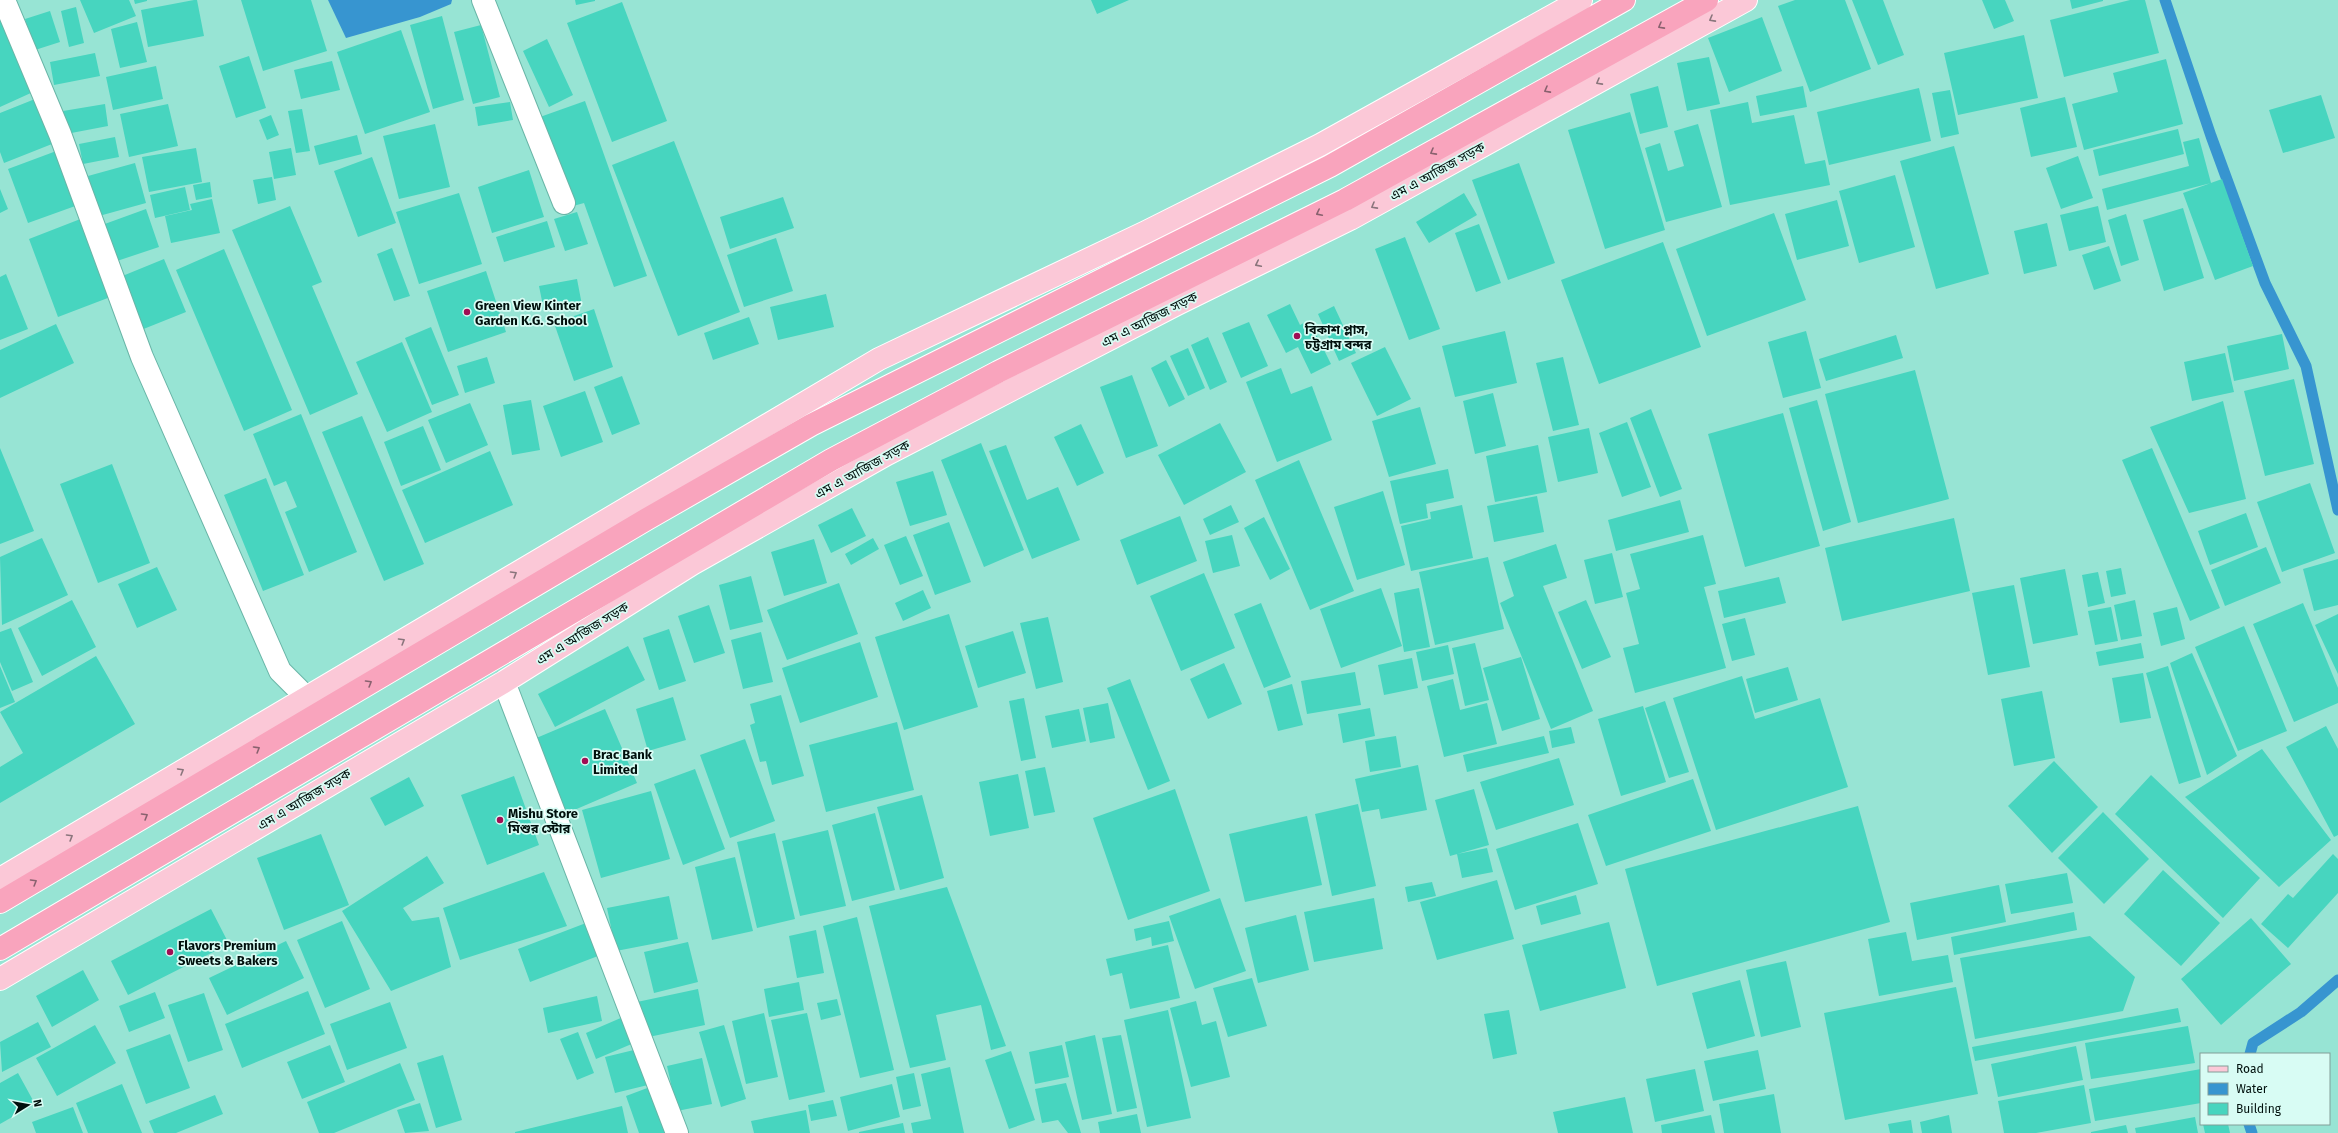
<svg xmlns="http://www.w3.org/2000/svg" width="2338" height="1133" viewBox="0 0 2338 1133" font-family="'Fira Sans','Noto Sans Bengali',sans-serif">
	<rect width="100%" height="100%" fill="#97e4d4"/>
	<path fill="#3795d0" d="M328 0H452L451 4 420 17 346 38Z"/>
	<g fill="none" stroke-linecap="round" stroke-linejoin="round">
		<path stroke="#3795d0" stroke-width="11" d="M2165 0 2211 136 2265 283 2306 366 2338 510
			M2250 1054 2253 1043 2301 1012 2338 980
			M2249 1124 2252 1133"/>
	</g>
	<path fill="#47d5bf" d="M80 0H129L136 16 94 33Z
		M134 0H147V1L135 4Z
		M194 0H197L204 36 148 47 141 10Z
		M241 0H311L327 51 263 71Z
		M575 0H595V1L576 5Z
		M1091 0H1129L1097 14Z
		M1795 0H1845L1871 69 1810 92 1778 6Z
		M1852 0H1883L1904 55 1878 65Z
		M1982 0H2005L2014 21 1994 29Z
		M2070 0H2103V1L2072 9Z
		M2130 0H2145L2159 53 2064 77 2050 20Z
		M622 2 667 121 612 142 567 23Z
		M76 7 84 43 69 47 61 11Z
		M50 11 60 42 35 50 25 19Z
		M442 16 464 100 433 109 410 25Z
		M1762 17 1782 71 1729 92 1708 38Z
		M2 19 33 92 0 107V20Z
		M137 22 147 62 120 68 111 29Z
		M481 25 500 97 473 104 454 32Z
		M401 30 430 112 365 134 337 52Z
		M2024 35 2038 98 1958 115 1944 53Z
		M547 39 573 95 549 107 523 51Z
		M95 53 100 76 54 85 50 62Z
		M249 56 266 108 236 118 219 66Z
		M1709 57 1720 104 1687 111 1677 63Z
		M2166 59 2183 124 2084 150 2072 104 2118 92 2113 73Z
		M332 61 340 90 301 99 294 70Z
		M156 66 163 99 113 110 106 77Z
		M1658 86 1668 127 1640 134 1630 94Z
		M1803 86 1807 107 1760 116 1756 96Z
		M1919 88 1931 141 1829 165 1817 112Z
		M1950 90 1959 134 1941 138 1932 93Z
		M2321 95 2335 138 2283 153 2269 110Z
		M2065 97 2077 147 2031 157 2020 108Z
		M35 99 52 144 4 163 0 152V113Z
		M585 101 647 276 614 287 584 203 573 206 540 117Z
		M510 102 513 120 478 126 475 107Z
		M1748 102 1752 123 1794 115 1805 164 1825 160 1830 185 1730 205 1710 110Z
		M105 104 108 126 66 134 63 111Z
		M168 104 178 146 129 157 120 114Z
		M302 109 310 151 296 153 288 111Z
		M1630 112 1665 230 1605 249 1568 130Z
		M271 115 279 135 267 140 259 120Z
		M435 124 450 187 399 199 383 136Z
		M1698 124 1722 207 1666 222 1645 148 1660 143 1668 171 1684 166 1674 131Z
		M2178 129 2184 154 2099 176 2093 150Z
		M357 135 362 154 319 165 314 146Z
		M115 137 119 157 83 164 79 144Z
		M2199 138 2211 183 2107 210 2102 189 2189 166 2183 142Z
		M674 141 740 312 678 336 612 165Z
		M1954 146 1989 274 1936 289 1900 161Z
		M196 148 202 182 149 192 142 157Z
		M291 148 296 175 274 179 269 152Z
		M59 150 78 205 28 223 8 169Z
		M2078 156 2093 198 2061 209 2046 168Z
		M372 157 396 223 358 237 334 171Z
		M135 163 146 203 99 216 88 176Z
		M1519 163 1555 263 1508 280 1472 180Z
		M529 170 544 217 492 233 478 187Z
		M1895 175 1915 247 1859 263 1839 191Z
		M272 177 276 200 258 204 253 180Z
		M2222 179 2253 266 2215 280 2183 193Z
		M210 182 212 197 196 200 193 185Z
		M185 187 190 210 155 218 150 195Z
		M0 189 8 209 0 213Z
		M459 193 482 264 419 284 396 212Z
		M1464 193 1477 215 1429 243 1416 222Z
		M783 197 794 228 730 249 720 217Z
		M212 199 220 233 171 243 165 216 192 210 190 204Z
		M1837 200 1849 246 1797 260 1785 214Z
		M290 206 322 282 312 286 358 394 310 415 232 230Z
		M2098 206 2106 242 2069 251 2060 215Z
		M2183 208 2204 278 2164 291 2143 220Z
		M146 209 159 247 114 262 102 225Z
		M577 212 588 244 565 251 554 219Z
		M1774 213 1806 300 1707 336 1676 249Z
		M2126 214 2139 260 2121 266 2108 220Z
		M83 218 113 296 58 317 29 239Z
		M547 221 555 247 504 262 496 237Z
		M2047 223 2057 266 2024 274 2014 231Z
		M1479 224 1501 283 1476 292 1455 233Z
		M1405 237 1440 329 1409 340 1375 249Z
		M776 238 793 291 744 307 727 255Z
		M1663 242 1701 347 1599 384 1561 280Z
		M2109 246 2121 281 2094 290 2082 255Z
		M392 248 410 296 394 301 377 254Z
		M224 249 292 410 244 431 176 270Z
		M164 259 186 312 141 330 120 277Z
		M486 271 506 332 448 352 427 291Z
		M6 274 28 329 0 340V277Z
		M577 279 582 305 544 311 539 286Z
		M826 294 834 327 778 340 770 307Z
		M1290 304 1300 325 1309 320 1331 364 1311 374 1298 347 1286 353 1267 315Z
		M1334 306 1356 353 1339 361 1318 314Z
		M594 309 613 367 574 381 554 323Z
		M749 317 759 344 713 360 704 333Z
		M1249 322 1268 366 1241 378 1222 333Z
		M56 324 74 363 0 398V350Z
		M431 327 459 395 432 405 405 338Z
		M1505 331 1517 383 1455 397 1442 346Z
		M1806 331 1821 388 1783 398 1768 342Z
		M2282 334 2289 369 2234 381 2227 346Z
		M1896 335 1903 358 1826 381 1819 359Z
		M1208 337 1227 382 1210 390 1191 345Z
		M402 342 432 412 387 432 356 362Z
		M1385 347 1411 399 1377 416 1351 363Z
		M1188 348 1205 388 1188 396 1170 356Z
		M2225 353 2234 392 2192 401 2184 362Z
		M487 357 495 383 465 393 457 366Z
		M1563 357 1579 425 1553 431 1536 363Z
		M1166 360 1185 399 1169 407 1151 368Z
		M1281 368 1291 394 1312 386 1332 440 1277 462 1246 382Z
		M1915 370 1949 499 1858 523 1825 394Z
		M1132 375 1158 446 1126 458 1100 387Z
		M622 376 640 424 612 435 594 387Z
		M2294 379 2314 464 2265 476 2244 391Z
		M585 391 603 442 561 457 543 406Z
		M1493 393 1506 446 1475 454 1463 401Z
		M531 400 540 450 512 455 503 405Z
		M1817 400 1851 522 1823 531 1789 408Z
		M2223 401 2246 499 2189 513 2150 427Z
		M470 403 488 445 446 463 428 420Z
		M1420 407 1436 464 1389 477 1372 421Z
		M1651 409 1682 489 1660 497 1630 418Z
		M1783 413 1820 546 1745 567 1708 434Z
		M301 414 357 552 309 572 285 512 297 507 286 481 274 486 253 434Z
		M362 416 424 564 384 581 322 432Z
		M1627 422 1651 487 1622 497 1599 433Z
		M1220 423 1246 472 1184 505 1158 455Z
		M1081 424 1104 473 1077 486 1054 437Z
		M423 426 441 470 401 486 384 442Z
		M1589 428 1598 473 1558 482 1548 437Z
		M981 443 1024 550 984 567 941 460Z
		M1006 445 1027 500 1058 487 1080 540 1032 559 989 451Z
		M1538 445 1547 492 1495 502 1486 456Z
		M0 448 34 531 0 544Z
		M2152 448 2220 608 2190 621 2122 460Z
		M490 451 513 505 425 543 402 490Z
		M1299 460 1354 591 1310 610 1255 480Z
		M112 464 150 563 98 583 60 484Z
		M1448 469 1454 498 1426 504 1428 518 1400 524 1390 481Z
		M933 471 947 515 910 526 896 482Z
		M266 478 304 575 263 591 224 495Z
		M2310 483 2335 553 2282 572 2257 502Z
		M1383 491 1405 565 1357 580 1334 507Z
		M1537 496 1544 532 1494 542 1487 506Z
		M1680 500 1689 532 1616 551 1608 520Z
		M1231 505 1239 522 1210 535 1203 519Z
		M1462 505 1473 558 1411 571 1401 526 1431 519 1430 512Z
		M852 508 866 536 831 553 818 525Z
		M2246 513 2258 547 2210 565 2198 531Z
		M1180 516 1197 561 1137 585 1120 540Z
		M1264 517 1290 569 1270 580 1244 528Z
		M1954 518 1970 591 1842 621 1825 548Z
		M949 522 971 582 935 595 913 535Z
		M1232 535 1240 566 1213 573 1205 541Z
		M1703 535 1716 584 1704 587 1726 668 1635 693 1623 648 1639 644 1626 593 1640 589 1630 554Z
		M906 536 923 576 900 585 884 545Z
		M42 538 68 595 2 625 0 557Z
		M873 538 879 549 851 565 845 554Z
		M814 539 827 583 784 596 771 552Z
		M1556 544 1567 578 1543 586 1593 711 1551 729 1500 603 1514 596 1503 562Z
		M2266 547 2281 583 2225 606 2211 570Z
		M1612 553 1623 597 1595 604 1584 560Z
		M1488 557 1504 629 1435 645 1419 572Z
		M2338 559V605L2314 611 2303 569Z
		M157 567 177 610 137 628 118 584Z
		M2121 568 2126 594 2111 597 2106 571Z
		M2065 569 2078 635 2033 644 2020 578Z
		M2098 572 2105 603 2088 607 2082 575Z
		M1204 573 1235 648 1181 671 1150 596Z
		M751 576 763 622 730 630 719 585Z
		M1779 577 1786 603 1724 618 1718 591Z
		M839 583 858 634 787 660 767 610Z
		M2014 585 2030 667 1988 675 1972 593Z
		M1381 588 1402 646 1341 668 1320 609Z
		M1419 588 1430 647 1404 652 1394 593Z
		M923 590 931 608 903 621 895 603Z
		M72 600 96 647 42 676 18 628Z
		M1586 600 1611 657 1582 669 1558 612Z
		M2135 600 2142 636 2121 640 2114 605Z
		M1261 603 1291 677 1264 688 1234 614Z
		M2303 603 2338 688V703L2294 722 2253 624Z
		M709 605 725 653 694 663 678 616Z
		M2111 607 2118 641 2095 645 2088 611Z
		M2177 607 2185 639 2161 646 2153 613Z
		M949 614 978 707 904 730 875 637Z
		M2338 614V674L2315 625Z
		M1048 617 1063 682 1036 689 1020 623Z
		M1745 618 1755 655 1732 661 1722 624Z
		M2244 626 2287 731 2238 751 2195 647Z
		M11 628 33 682 12 691 0 662V632Z
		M669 629 686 681 659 690 643 638Z
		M1013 631 1026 673 978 688 965 646Z
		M761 632 773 682 743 689 731 640Z
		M860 642 878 697 800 723 782 668Z
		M1475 643 1489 700 1465 706 1452 648Z
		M2141 643 2144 658 2099 666 2096 652Z
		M1448 645 1454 674 1422 681 1416 652Z
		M628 646 645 680 555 727 538 694Z
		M2192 653 2237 756 2207 775 2170 663Z
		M96 656 135 724 0 803V767L23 753 0 712Z
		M1521 657 1540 719 1502 731 1483 668Z
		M1412 658 1418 688 1384 695 1378 665Z
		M1224 663 1242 704 1208 719 1190 679Z
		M0 666 15 702 0 708Z
		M2168 666 2201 777 2179 784 2146 673Z
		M1788 667 1798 700 1755 713 1746 679Z
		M1355 672 1361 705 1307 714 1301 681Z
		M2143 673 2151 718 2120 723 2112 678Z
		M1742 676 1755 719 1820 698 1848 787 1716 830 1673 698Z
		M1130 679 1170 781 1148 790 1107 688Z
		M1453 679 1460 710 1487 703 1497 744 1444 757 1427 686Z
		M1292 684 1303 725 1278 731 1267 691Z
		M2042 691 2055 758 2014 766 2001 699Z
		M781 695 804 776 772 785 766 761 760 762 750 725 755 723 750 704Z
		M673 697 686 740 648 751 636 709Z
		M1024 698 1036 758 1021 761 1009 701Z
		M1665 701 1689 772 1669 778 1645 708Z
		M1108 703 1115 738 1090 743 1083 708Z
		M1643 706 1666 782 1621 796 1598 719Z
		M1370 708 1375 736 1343 743 1338 714Z
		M605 709 637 783 565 814 534 739Z
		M1079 709 1086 741 1052 748 1045 716Z
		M897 722 914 790 826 812 809 745Z
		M2326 726 2338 749V835L2334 837 2286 747Z
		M1571 727 1575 743 1552 748 1549 731Z
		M1396 736 1401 767 1370 772 1365 741Z
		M1544 736 1549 753 1467 772 1463 755Z
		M745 739 775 821 730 838 700 755Z
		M2262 749 2331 840 2279 887 2185 797Z
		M1559 758 1574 805 1496 830 1480 782Z
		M2054 761 2098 807 2052 853 2008 806Z
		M1418 765 1427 810 1381 819 1379 809 1362 812 1355 779Z
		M1045 767 1055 812 1034 816 1025 771Z
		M695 769 725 849 683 865 654 784Z
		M1018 774 1029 828 990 836 979 782Z
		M2151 775 2260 878 2223 918 2115 814Z
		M514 776 539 845 487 865 461 795Z
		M409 777 424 806 385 826 370 798Z
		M1693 779 1711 831 1606 866 1588 815Z
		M1175 789 1210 891 1128 920 1093 818Z
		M1474 789 1489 845 1450 856 1435 800Z
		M651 791 670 859 601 878 582 810Z
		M922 795 944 878 900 890 877 807Z
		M1358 804 1376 886 1332 896 1315 814Z
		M1858 806 1890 922 1657 986 1625 869Z
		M2103 812 2149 859 2104 904 2058 858Z
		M875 813 895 890 852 901 832 825Z
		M1307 816 1322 885 1245 902 1229 834Z
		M1578 823 1598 884 1515 910 1496 849Z
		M828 830 846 906 800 916 782 841Z
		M775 833 795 919 757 928 737 842Z
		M321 834 349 905 284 930 257 858Z
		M1487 848 1493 872 1462 878 1457 854Z
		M2333 854 2338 859V893L2288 948 2261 924 2288 894 2293 898Z
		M427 856 444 883 403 908 412 921 439 917 451 967 391 991 342 911Z
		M735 857 753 931 712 940 695 867Z
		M2163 870 2220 923 2181 966 2124 914Z
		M544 872 567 926 460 960 443 908Z
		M2067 873 2073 903 2011 914 2005 884Z
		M1497 880 1514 939 1437 960 1420 902Z
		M1432 882 1436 896 1408 902 1405 887Z
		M1999 885 2006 922 1917 940 1910 903Z
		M947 887 1006 1046 991 1050 981 1005 936 1015 946 1060 910 1068 869 906Z
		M1576 895 1581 914 1541 925 1536 906Z
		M669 896 678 939 616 951 607 908Z
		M1220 898 1246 971 1195 989 1169 916Z
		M1374 898 1383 949 1314 962 1304 912Z
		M211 909 229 944 128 995 111 961Z
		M2074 912 2077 930 1954 955 1951 937Z
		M1296 915 1309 970 1258 983 1245 928Z
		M857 917 894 1070 860 1078 823 926Z
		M2251 918 2291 964 2221 1025 2181 979Z
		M342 921 370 989 325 1008 297 940Z
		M1169 921 1174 941 1152 946 1151 937 1136 941 1134 929Z
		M1609 922 1626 988 1540 1011 1522 945Z
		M586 923 598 956 530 982 518 949Z
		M816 930 824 973 797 978 789 936Z
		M1906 932 1912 961 1948 955 1953 982 1879 996 1868 939Z
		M2090 936 2135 977 2123 1011 1975 1039 1960 958Z
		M286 941 304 978 227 1015 209 978Z
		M688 942 698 982 654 993 644 952Z
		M1168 945 1180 998 1130 1009 1122 973 1110 976 1106 959Z
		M1786 961 1801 1027 1761 1037 1746 970Z
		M83 970 99 1000 52 1027 36 996Z
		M1252 978 1267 1026 1228 1037 1213 988Z
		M1740 980 1755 1036 1707 1049 1692 993Z
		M799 982 804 1010 769 1017 764 989Z
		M1956 987 1978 1094 1845 1120 1824 1013Z
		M698 989 705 1025 644 1038 637 1002Z
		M308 991 325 1034 242 1068 225 1024Z
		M155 992 165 1018 129 1032 119 1006Z
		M204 993 223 1050 188 1062 168 1005Z
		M597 996 602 1021 548 1033 543 1008Z
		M837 999 841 1015 821 1020 817 1003Z
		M1196 1001 1202 1025 1216 1021 1230 1077 1191 1087 1170 1008Z
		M390 1002 407 1048 347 1070 330 1024Z
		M2178 1008 2181 1022 1975 1061 1972 1047Z
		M1168 1010 1191 1118 1147 1127 1124 1020Z
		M1509 1010 1517 1054 1493 1059 1484 1014Z
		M764 1013 778 1077 746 1084 732 1021Z
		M807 1013 825 1092 789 1100 771 1020Z
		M623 1017 634 1043 596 1059 586 1033Z
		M38 1022 51 1047 2 1072 0 1042Z
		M95 1025 116 1063 57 1096 36 1058Z
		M724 1025 746 1099 721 1107 699 1032Z
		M2188 1026 2195 1063 2091 1079 2085 1043Z
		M578 1032 594 1073 577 1080 560 1039Z
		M170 1034 190 1088 146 1104 126 1050Z
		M1095 1035 1112 1114 1082 1120 1065 1042Z
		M1121 1035 1137 1108 1117 1112 1102 1038Z
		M330 1045 345 1082 302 1099 287 1062Z
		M1062 1045 1069 1077 1035 1084 1029 1052Z
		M2076 1046 2083 1080 1998 1097 1991 1064Z
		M638 1049 648 1085 615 1093 605 1057Z
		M1758 1050 1766 1089 1713 1101 1704 1061Z
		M1011 1051 1035 1120 1009 1129 985 1060Z
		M443 1055 462 1120 436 1128 417 1063Z
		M702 1058 712 1104 677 1111 667 1066Z
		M400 1063 415 1100 334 1133H319L307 1102Z
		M950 1067 964 1133H913L911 1123 931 1119 921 1074Z
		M1695 1069 1704 1111 1655 1122 1646 1079Z
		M2201 1069V1103L2095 1121 2089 1089Z
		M18 1073 35 1104 0 1124V1083Z
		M914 1073 921 1106 903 1110 896 1077Z
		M1066 1083 1081 1133H1068L1058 1120 1042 1123 1035 1089Z
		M122 1084 142 1133H88L76 1103Z
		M892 1084 900 1117 848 1131 840 1097Z
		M2084 1085 2091 1123 2036 1133H2004L1998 1101Z
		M650 1087 667 1133H639L626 1096Z
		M1774 1094 1781 1133H1724L1719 1104Z
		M215 1095 223 1114 176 1133H154L149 1121Z
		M1625 1097 1633 1133H1558L1553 1112Z
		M833 1100 837 1116 811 1121 808 1105Z
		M420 1103 429 1131 405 1133 397 1110Z
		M622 1106 628 1133H515V1132Z
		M73 1107 83 1133H36L32 1122Z
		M806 1110 810 1133H754L751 1121Z
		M1137 1114 1141 1133H1100L1098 1122Z
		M1711 1115 1715 1133H1662L1661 1125Z
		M1949 1115 1952 1133H1922L1920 1122Z
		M2195 1117 2198 1133H2136L2135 1128Z
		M1911 1120 1913 1133H1890L1888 1124Z
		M903 1123 905 1133H859V1132Z
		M2203 1124H2228L2230 1133H2205Z
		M2126 1125 2128 1133H2091V1132Z"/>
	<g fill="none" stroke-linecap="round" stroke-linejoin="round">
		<g stroke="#69b5a7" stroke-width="24">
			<path id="street" d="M4 0 60 134 142 357 280 671 306 697
				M483 0 564 203
				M504 682 677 1133"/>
		</g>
		<g stroke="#fff" stroke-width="24">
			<path id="primary" d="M0 879 879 359 1146 232 1320 145 1581 0
				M0 979 504 682 692 564 887 454 1177 304 1350 219 1746 0"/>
		</g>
		<g stroke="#fff" stroke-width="24">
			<path id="highway" d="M0 902 647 519 811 425 1330 166 1624 0
				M0 949 831 460 998 372 1345 200 1707 0"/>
		</g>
		<use href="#street" stroke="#fff" stroke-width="22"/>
		<use href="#primary" stroke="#fbc8d7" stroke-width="22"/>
		<use href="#highway" stroke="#f9a4bd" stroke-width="22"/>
	</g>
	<defs><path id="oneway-chevron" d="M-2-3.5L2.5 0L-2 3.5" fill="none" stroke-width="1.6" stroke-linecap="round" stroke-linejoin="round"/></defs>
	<g stroke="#8a757c">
		<use href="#oneway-chevron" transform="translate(1712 19) rotate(151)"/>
		<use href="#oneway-chevron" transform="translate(1599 82) rotate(151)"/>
		<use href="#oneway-chevron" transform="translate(1374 206) rotate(151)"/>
		<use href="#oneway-chevron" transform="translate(1258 264) rotate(154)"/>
		<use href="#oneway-chevron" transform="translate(514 574) rotate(-31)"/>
		<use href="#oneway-chevron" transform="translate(402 641) rotate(-31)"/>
		<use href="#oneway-chevron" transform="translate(181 771) rotate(-30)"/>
		<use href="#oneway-chevron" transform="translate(70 837) rotate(-31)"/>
	</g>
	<g stroke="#89616e">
		<use href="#oneway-chevron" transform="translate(1661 26) rotate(151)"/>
		<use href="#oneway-chevron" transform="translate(1547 90) rotate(151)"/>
		<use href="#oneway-chevron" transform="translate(1433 152) rotate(151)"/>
		<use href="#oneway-chevron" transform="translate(1319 213) rotate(153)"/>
		<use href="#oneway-chevron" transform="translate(369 683) rotate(-31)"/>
		<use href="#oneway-chevron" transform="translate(257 749) rotate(-31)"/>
		<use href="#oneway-chevron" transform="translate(145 816) rotate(-31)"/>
		<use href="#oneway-chevron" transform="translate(34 882) rotate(-31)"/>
	</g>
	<g fill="#a00e54" stroke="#d8fcf4" stroke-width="1.5">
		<circle cx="467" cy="312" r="4"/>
		<circle cx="1297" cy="336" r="4"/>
		<circle cx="585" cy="761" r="4"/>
		<circle cx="500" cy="820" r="4"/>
		<circle cx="170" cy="952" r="4"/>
	</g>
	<g text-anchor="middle" stroke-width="3.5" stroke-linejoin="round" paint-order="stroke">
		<g font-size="13" fill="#00100d" stroke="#d8fcf4">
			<text transform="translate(1437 171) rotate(-29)" y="5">এম এ আজিজ সড়ক</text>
			<text transform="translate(1149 319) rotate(-27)" y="5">এম এ আজিজ সড়ক</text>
			<text transform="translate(862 469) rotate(-29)" y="5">এম এ আজিজ সড়ক</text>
			<text transform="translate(582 633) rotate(-32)" y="5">এম এ আজিজ সড়ক</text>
			<text transform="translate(304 799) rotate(-31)" y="5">এম এ আজিজ সড়ক</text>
		</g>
		<g font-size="13" font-weight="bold" fill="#00100d" stroke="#d8fcf4" text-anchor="start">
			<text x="475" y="310">Green View Kinter<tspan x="475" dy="15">Garden K.G. School</tspan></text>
			<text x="1305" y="334">বিকাশ প্লাস,<tspan x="1305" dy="15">চট্টগ্রাম বন্দর</tspan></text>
			<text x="593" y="759">Brac Bank<tspan x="593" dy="15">Limited</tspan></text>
			<text x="508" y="818">Mishu Store<tspan x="508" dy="15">মিশুর স্টোর</tspan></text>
			<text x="178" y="950">Flavors Premium<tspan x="178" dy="15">Sweets &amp; Bakers</tspan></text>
		</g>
	</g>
	<rect x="2200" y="1053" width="130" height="72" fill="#d8fcf4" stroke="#829e98"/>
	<rect x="2208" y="1066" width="20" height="6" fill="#fbc8d7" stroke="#829e98"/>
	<text x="2236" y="1073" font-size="12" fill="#00100d">Road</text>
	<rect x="2208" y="1083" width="20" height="12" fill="#3795d0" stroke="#829e98"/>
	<text x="2236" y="1093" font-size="12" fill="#00100d">Water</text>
	<rect x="2208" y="1103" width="20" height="12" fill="#47d5bf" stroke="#829e98"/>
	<text x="2236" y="1113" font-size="12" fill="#00100d">Building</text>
	<g transform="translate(28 1105) rotate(79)" stroke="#d8fcf4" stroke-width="3" paint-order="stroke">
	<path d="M0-3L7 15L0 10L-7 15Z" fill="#00100d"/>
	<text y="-6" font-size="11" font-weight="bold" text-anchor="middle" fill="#00100d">N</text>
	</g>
</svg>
